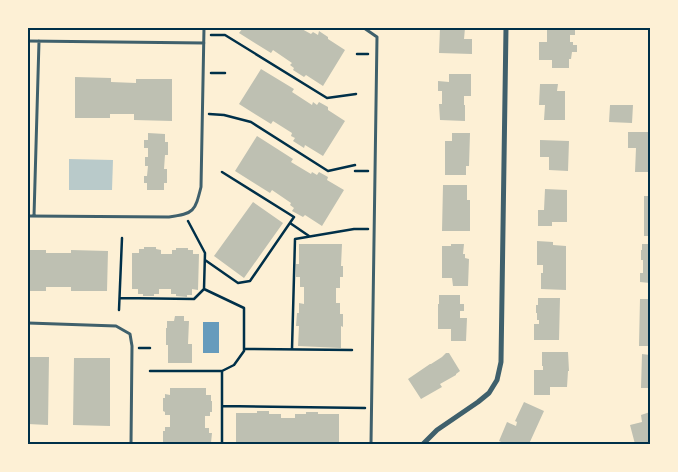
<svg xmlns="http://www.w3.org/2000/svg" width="678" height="472" viewBox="0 0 678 472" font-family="'Fira Sans Condensed',sans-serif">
	<rect width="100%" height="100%" fill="#fdf0d5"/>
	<path fill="#b9caca" d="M69 159 113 160 112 190H69Z"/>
	<path fill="#669bbc" d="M203 322H219V353H203Z"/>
	<path fill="#bec0b2" d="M243 28H300L311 34 313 32 318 35 319 31 328 37V39L345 50 323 86 306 75 304 77 293 70 294 68 290 65 292 63 273 50 271 53 239 33Z
		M440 28H465L464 39H472V54L439 53Z
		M547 28H575V35H570V42H573V45H577V52H572L571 59H569V68H552V60H539V42H547Z
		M648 28H650V62H648Z
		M261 69 294 89 292 92 312 105 313 102 317 105 319 102 328 107V110L345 121 323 156 305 145 304 148 293 141 295 138 291 136 292 133 273 121 271 124 239 104Z
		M449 74H471V96H464V105H465V121L440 120 439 104H442V91H438V81L449 82Z
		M75 77 111 78V82L136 83V79H172V121L134 120V114H110V118H75Z
		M540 84H558L557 91H565V120H544L545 105H539Z
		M610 105H633L632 123 609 122Z
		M628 132H650V172H635L636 148H628Z
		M148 133 165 134V142H168V155H165L164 169H167V183H164V190H147V183H144V176H147L148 166H145V157H148V148H144V140H148Z
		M452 133H470L469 166H466V175H445V141H452Z
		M257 136 293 159 291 162 311 174 312 172 317 175 319 172 328 177 327 180 344 190 322 226 305 215 303 217 292 211 294 208 290 205 291 203 272 190 270 193 235 171Z
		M540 140 569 141 568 171 549 170V157H540Z
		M443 185H467V200H470V231H442Z
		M545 189 567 190V222H552V226H538V210H544Z
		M644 196H650V236H644Z
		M253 202 283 223 244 278 214 256Z
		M537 241 553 242V245L566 246V290L541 289V273H543V265H537Z
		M299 244H342L341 266H343V277H340V288H336V303H340V314H343V327L341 326V348L298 346 299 326H296L297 313H299V303L304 304V287H300V277H296V264H299Z
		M451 244H464L463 254H465V258L469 259 468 286H453L452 278H442V246H451Z
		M642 244H650V283L640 282V273H643V260H641V250H642Z
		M144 247H156V249L161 250V254H172V250H176V248H188V250H193V254H199L198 290 192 289V295H187V297L176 296V294H171V289H159V294H154V296H143V294H138V289H132V253H139V249H144Z
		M28 250H46V253H71V250L108 251 107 291H71V287H46V291H28Z
		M439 295H460V304H464V311H460V318H467L466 341H451V329H438V304H439Z
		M538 298H560L559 340H534V324H539V320H537V313H536V305H538Z
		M640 299H650V346H639Z
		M175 316H184V321H189L188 344H192V363H168V345H166V328H167V321H174Z
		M542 352H568L569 371H568L567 387H550V395H534V370H543V366H542Z
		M446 353H449L460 371 456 374V375L440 384 442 387 421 399 408 379 430 364H431L442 357Z
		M642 354 650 355V388H641Z
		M28 357H49L48 425 28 424Z
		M74 358H110V426L73 425Z
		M170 388H206V395H211V401H212V412H210V416H205V428H209V433H212L211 443H209V444H165V443H163V431H165V427H170V415H165V412L163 411V398H165V394L170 395Z
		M524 402 544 411 529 444H506L499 441 507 422 516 426 517 422 515 421Z
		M257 411H269V414H281V418H295V414H306V412H318V414H339V444H236V413H257Z
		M650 412V444H635L630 425 642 422 641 415Z"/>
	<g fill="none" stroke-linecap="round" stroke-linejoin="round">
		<path stroke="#003049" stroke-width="2.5" d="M211 35H225L327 98 356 94
			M357 54H368
			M211 73H225
			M209 114 224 115 251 122 328 171 355 165
			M355 171H368
			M290 223 309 236
			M205 260 238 283 250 281 294 217 222 172
			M120 298 194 299 204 289 205 253 188 221
			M119 310 122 238
			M139 348H150
			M244 349 352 350
			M292 349 295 239 354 229H368
			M150 371H222L234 365 244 351V308L204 289
			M222 406 365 408
			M222 444V371"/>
		<path stroke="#3f606c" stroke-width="3" d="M364 28 377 37 371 444
			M28 41 204 43
			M28 216 169 217C194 214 195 211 201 187L204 28
			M34 216 39 41
			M28 323 116 326 130 334 132 346 131 444"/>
		<path stroke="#3f606c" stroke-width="5" d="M423 444 437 430 478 402 489 393 497 380 501 362 506 28"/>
	</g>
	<rect width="678" height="472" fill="none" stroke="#fdf0d5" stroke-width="58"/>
	<rect x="29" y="29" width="620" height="414" fill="none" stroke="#003049" stroke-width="2"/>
</svg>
